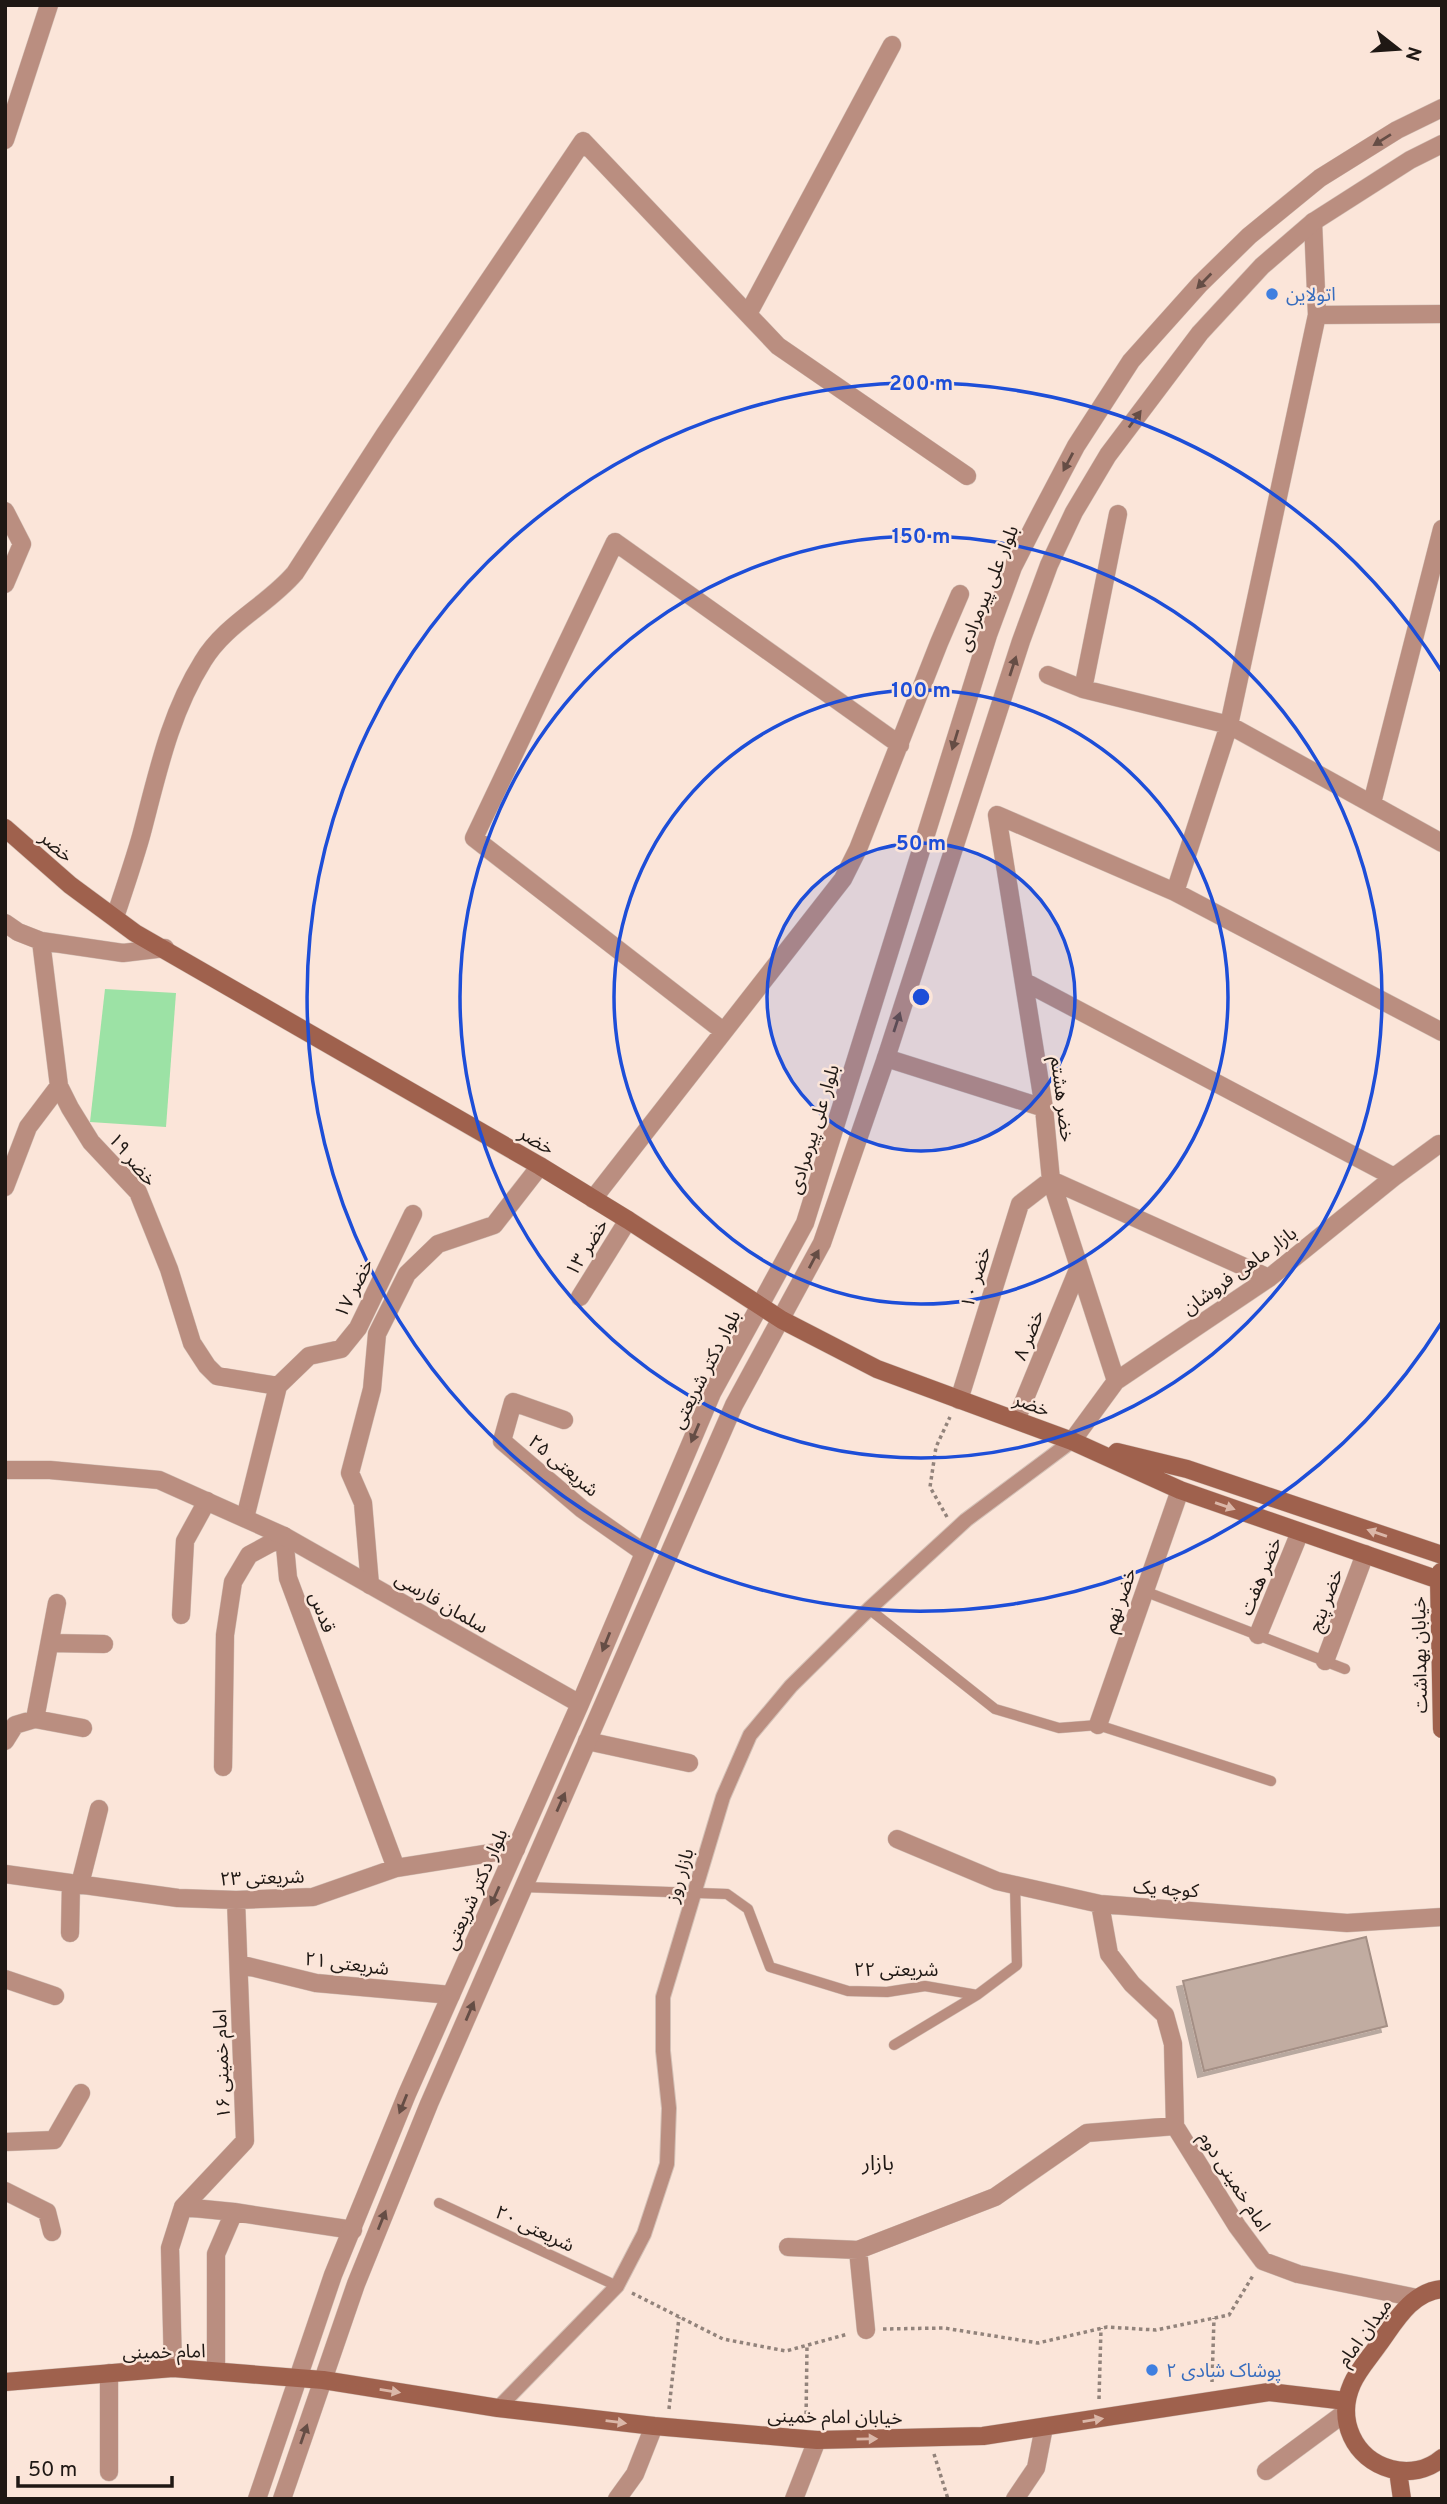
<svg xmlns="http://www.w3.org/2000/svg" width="1447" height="2504" viewBox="0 0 1447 2504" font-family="Overpass,'Noto Sans Arabic',sans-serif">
	<defs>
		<filter id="shadow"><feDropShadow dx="-6" dy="6" stdDeviation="0" flood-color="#0004"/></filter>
	</defs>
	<rect width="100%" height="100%" fill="#fbe5d9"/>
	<path fill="#9ce2a5" d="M105 989 176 993 166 1127 90 1122Z"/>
	<path fill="#c1aca1" stroke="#a48f85" stroke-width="2" filter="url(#shadow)" d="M1366 1937 1387 2026 1204 2071 1183 1981Z"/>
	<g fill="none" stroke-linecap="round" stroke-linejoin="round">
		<g stroke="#d3c0b6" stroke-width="11">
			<path id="service" d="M1144 1591 1345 1669
				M869 1609 995 1709 1059 1728 1098 1725 1271 1781
				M523 1887 727 1894 748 1909 770 1967 848 1991 887 1992 925 1986 977 1995 1017 1965 1015 1885
				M894 2045 977 1995
				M439 2203 617 2286"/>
		</g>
		<g stroke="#d3c0b6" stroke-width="16">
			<path id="pedestrian" d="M498 2408 617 2286 644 2234 667 2164 669 2108 663 2051V1997L723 1797 750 1735 791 1686 869 1609 966 1520 1072 1441"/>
		</g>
		<g stroke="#d3c0b6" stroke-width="19">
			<path id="minor" d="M5 140 49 5
				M1313 222 1317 315 1442 314
				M748 314 892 45
				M5 511 22 544 5 584
				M1048 675 1083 689 1229 725 1442 843
				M1083 689 1118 514
				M1372 803 1442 529
				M997 815 1044 1108 1051 1180 1116 1381
				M997 815 1175 892 1442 1032
				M1175 892 1229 725 1317 315
				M115 917C124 890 133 864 141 836 157 776 169 715 203 661 225 624 268 605 295 573L385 434 583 141 778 346 967 476
				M5 923 18 932 41 941 123 953 165 948
				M41 941 59 1086 70 1108 91 1142 138 1192 169 1269 192 1343 207 1366 217 1376 278 1386
				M1025 982 1394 1177
				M723 1031 474 838 615 542 900 745
				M886 1058 1044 1108
				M5 1187 28 1127 59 1086
				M593 1199 843 879 858 849 939 643 960 594
				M580 1297 628 1220
				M278 1386 309 1356 341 1349 358 1328 413 1214
				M959 1400 1020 1204 1051 1180 1269 1278
				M564 1420 513 1402 502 1441 582 1509 643 1552
				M1016 1420 1079 1267
				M1072 1441 1116 1381 1269 1278 1394 1177 1439 1144 1442 1145
				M245 1518 278 1386
				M370 1585 363 1503 350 1473 372 1389 377 1334 407 1274 438 1244 494 1225 540 1166
				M181 1615 185 1541 207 1501
				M1258 1635 1300 1532
				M50 1643 104 1644
				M1325 1661 1365 1554
				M35 1719 83 1728
				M1098 1725 1180 1490
				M5 1741 15 1725 35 1719 57 1603
				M587 1741 689 1763
				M223 1767 225 1635 233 1582 249 1555 284 1536 288 1578 396 1868
				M897 1839 997 1881 1100 1904 1347 1923 1442 1917
				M5 1874 178 1898 236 1900 313 1897 396 1868 516 1849
				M80 1884 99 1809
				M1100 1904 1109 1954 1132 1984 1165 2015 1173 2044 1175 2126 1237 2226 1263 2261 1298 2274 1417 2298
				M70 1933 71 1883
				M239 1964 316 1983 451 1995
				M5 1979 55 1996
				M5 2142 54 2140 81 2093
				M5 2191 47 2212 52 2232
				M183 2207 234 2212 353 2230
				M788 2247 858 2250 995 2197 1087 2133 1175 2126
				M858 2250 866 2330
				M173 2368 170 2248 183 2207 245 2141 236 1900
				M216 2371V2254L234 2212
				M1266 2471 1346 2412
				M109 2472V2373
				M617 2499 635 2474 654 2426
				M794 2499 817 2440
				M1015 2499 1036 2468 1044 2427"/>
		</g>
		<g stroke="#d3c0b6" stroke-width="19">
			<path id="tertiary" d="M5 1470H50L159 1480 284 1536 580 1704
				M257 2499 333 2275 407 2094 580 1704 712 1393 805 1223 988 635 1013 567 1037 520 1076 446 1131 361 1200 284 1249 236 1320 178 1397 130 1442 108
				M282 2499 356 2284 429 2104 734 1405 822 1243 886 1058 1021 641 1049 565 1074 512 1108 455 1200 333 1262 266 1313 222 1410 160 1442 144"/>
		</g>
		<g stroke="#d3c0b6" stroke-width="19">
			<path id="secondary" d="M5 828 70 885 135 933 540 1166 628 1220 782 1320 877 1369 1072 1441 1180 1490 1442 1581
				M1117 1452 1187 1469 1442 1555
				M1441 1572 1439 1580 1442 1729
				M1442 2289C1411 2292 1395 2322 1379 2344 1370 2357 1358 2370 1352 2384 1336 2420 1354 2459 1391 2469 1409 2474 1428 2470 1442 2458
				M5 2382 173 2368 323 2380 498 2408 654 2426 817 2440 983 2436 1269 2392 1346 2401
				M1398 2471 1402 2499"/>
		</g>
		<path stroke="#92837b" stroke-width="3.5" stroke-dasharray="3.5 3.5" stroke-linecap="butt" d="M947 1517 930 1487 936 1447 950 1417
			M632 2293 723 2339 786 2351 848 2334
			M883 2329 944 2328 1038 2343 1107 2327 1156 2330 1229 2315 1254 2274
			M1212 2382 1214 2318
			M1099 2399 1101 2328
			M669 2409 679 2317
			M806 2421 807 2346
			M934 2454 948 2499"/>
		<use href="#service" stroke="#ba8e80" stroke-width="10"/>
		<use href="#pedestrian" stroke="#ba8e80" stroke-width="14"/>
		<use href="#minor" stroke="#ba8e80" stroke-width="18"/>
		<use href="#tertiary" stroke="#ba8e80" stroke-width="18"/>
		<use href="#secondary" stroke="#9f614d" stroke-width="18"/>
	</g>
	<defs><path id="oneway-solid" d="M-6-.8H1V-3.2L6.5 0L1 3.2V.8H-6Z" transform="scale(1.75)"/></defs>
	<g fill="#654d45">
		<use href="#oneway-solid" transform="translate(1382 140) rotate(148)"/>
		<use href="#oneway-solid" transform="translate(1204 281) rotate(134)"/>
		<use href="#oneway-solid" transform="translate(1135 419) rotate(-54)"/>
		<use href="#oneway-solid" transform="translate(1068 462) rotate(118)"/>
		<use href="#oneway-solid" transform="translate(1013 666) rotate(-72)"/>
		<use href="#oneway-solid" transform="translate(955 740) rotate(107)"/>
		<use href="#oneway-solid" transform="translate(897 1022) rotate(-72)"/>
		<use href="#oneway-solid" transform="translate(814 1259) rotate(-62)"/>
		<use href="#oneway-solid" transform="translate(695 1433) rotate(113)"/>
		<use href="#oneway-solid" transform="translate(606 1642) rotate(112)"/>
		<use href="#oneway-solid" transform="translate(561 1802) rotate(-66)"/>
		<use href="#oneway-solid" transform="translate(495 1896) rotate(114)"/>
		<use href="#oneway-solid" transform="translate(470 2011) rotate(-67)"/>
		<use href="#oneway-solid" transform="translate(403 2104) rotate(112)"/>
		<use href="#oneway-solid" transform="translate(382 2220) rotate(-68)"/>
		<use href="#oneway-solid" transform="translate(304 2434) rotate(-71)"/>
	</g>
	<g fill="#dbb7a8">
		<use href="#oneway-solid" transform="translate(1225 1506) rotate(19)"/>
		<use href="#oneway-solid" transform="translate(1377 1533) rotate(-161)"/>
		<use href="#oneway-solid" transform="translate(390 2391) rotate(9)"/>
		<use href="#oneway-solid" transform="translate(1093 2420) rotate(-9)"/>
		<use href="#oneway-solid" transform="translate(616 2422) rotate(7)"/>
		<use href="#oneway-solid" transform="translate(867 2439) rotate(-1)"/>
	</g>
	<circle cx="921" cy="997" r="154" fill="#1d4ed8" fill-opacity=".12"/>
	<g fill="none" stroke="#1d4ed8" stroke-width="3.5">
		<circle cx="921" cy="997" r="154"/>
		<circle cx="921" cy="997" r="307"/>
		<circle cx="921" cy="997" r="461"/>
		<path d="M1442 1322A614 614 0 1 1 1442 672"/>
	</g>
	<g fill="#3f7fe0" stroke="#fbe5d9" stroke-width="2.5">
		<circle cx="1272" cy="294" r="7"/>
		<circle cx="1152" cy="2370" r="7"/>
	</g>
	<g text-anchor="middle" stroke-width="5" stroke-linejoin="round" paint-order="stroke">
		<g font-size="19" fill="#366cbe" stroke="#fbe5d9" text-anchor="start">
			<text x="1286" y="301">اتولاین</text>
			<text x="1166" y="2377">پوشاک شادی ۲</text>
		</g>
		<g font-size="19" fill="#1f1814" stroke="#fbe5d9">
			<text transform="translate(987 588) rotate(-68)" y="7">بلوار علی پیرمرادی</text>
			<text transform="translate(57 846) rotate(41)" y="7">خضر</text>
			<text transform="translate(1063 1099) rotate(83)" y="7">خضر هشتم</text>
			<text transform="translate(813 1129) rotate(-73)" y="7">بلوار علی پیرمرادی</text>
			<text transform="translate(537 1140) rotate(30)" y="7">خضر</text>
			<text transform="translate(133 1159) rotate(50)" y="7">خضر ۱۹</text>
			<text transform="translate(586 1247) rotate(-58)" y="7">خضر ۱۳</text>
			<text transform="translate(1239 1270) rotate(-36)" y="7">بازار ماهی فروشان</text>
			<text transform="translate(975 1277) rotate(-73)" y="7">خضر ۱۰</text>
			<text transform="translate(353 1288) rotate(-63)" y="7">خضر ۱۷</text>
			<text transform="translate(1028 1335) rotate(-68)" y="7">خضر ۸</text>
			<text transform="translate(705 1369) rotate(-63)" y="7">بلوار دکتر شریعتی</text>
			<text transform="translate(1032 1404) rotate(20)" y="7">خضر</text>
			<text transform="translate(564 1465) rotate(40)" y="7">شریعتی ۲۵</text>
			<text transform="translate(1260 1576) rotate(-68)" y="7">خضر هفت</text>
			<text transform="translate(1119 1600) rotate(-71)" y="7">خضر نهم</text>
			<text transform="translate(1325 1600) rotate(-69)" y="7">خضر پنج</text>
			<text transform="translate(442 1602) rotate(30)" y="7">سلمان فارسی</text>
			<text transform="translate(323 1612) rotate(69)" y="7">قدس</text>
			<text transform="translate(1419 1655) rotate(-91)" y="7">خیابان بهداشت</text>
			<text transform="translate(679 1875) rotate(-73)" y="7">بازار روز</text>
			<text transform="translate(262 1877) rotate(-2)" y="7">شریعتی ۲۳</text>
			<text transform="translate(1166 1888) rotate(4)" y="7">کوچه یک</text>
			<text transform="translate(475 1889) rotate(-66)" y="7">بلوار دکتر شریعتی</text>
			<text transform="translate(347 1963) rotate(7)" y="7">شریعتی ۲۱</text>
			<text x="896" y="1976">شریعتی ۲۲</text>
			<text transform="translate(221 2064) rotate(-92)" y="7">امام خمینی ۱۶</text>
			<text transform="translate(1235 2181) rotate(57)" y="7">امام خمینی دوم</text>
			<text transform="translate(535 2228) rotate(25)" y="7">شریعتی ۲۰</text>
			<text transform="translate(1364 2332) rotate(-54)" y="7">میدان امام</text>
			<text transform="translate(164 2351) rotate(-1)" y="7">امام خمینی</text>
			<text transform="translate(835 2416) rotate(1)" y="7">خیابان امام خمینی</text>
		</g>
		<g font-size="21" fill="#1f1814" stroke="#fbe5d9">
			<text x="878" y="2170">بازار</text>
		</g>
	</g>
	<circle cx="921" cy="997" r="10" fill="#1d4ed8" stroke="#fbe5d9" stroke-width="3.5"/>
	<g font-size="21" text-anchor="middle" font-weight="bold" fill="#1d4ed8" stroke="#fbe5d9" stroke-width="5" stroke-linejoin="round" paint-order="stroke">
		<text x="921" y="390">200 m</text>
		<text x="921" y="543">150 m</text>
		<text x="921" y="697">100 m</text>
		<text x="921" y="850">50 m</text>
	</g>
	<rect width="1447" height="2504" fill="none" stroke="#1f1814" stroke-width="14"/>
	<g transform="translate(1398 49) rotate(107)" stroke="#fbe5d9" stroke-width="5" paint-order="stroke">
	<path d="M0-5L12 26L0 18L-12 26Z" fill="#1f1814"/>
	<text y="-10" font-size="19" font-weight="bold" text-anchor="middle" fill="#1f1814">N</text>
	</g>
	<path d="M18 2476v10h154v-10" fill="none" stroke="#1f1814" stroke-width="3.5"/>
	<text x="28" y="2476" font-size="21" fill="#1f1814" stroke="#fbe5d9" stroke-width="5" paint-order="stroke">50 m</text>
</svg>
